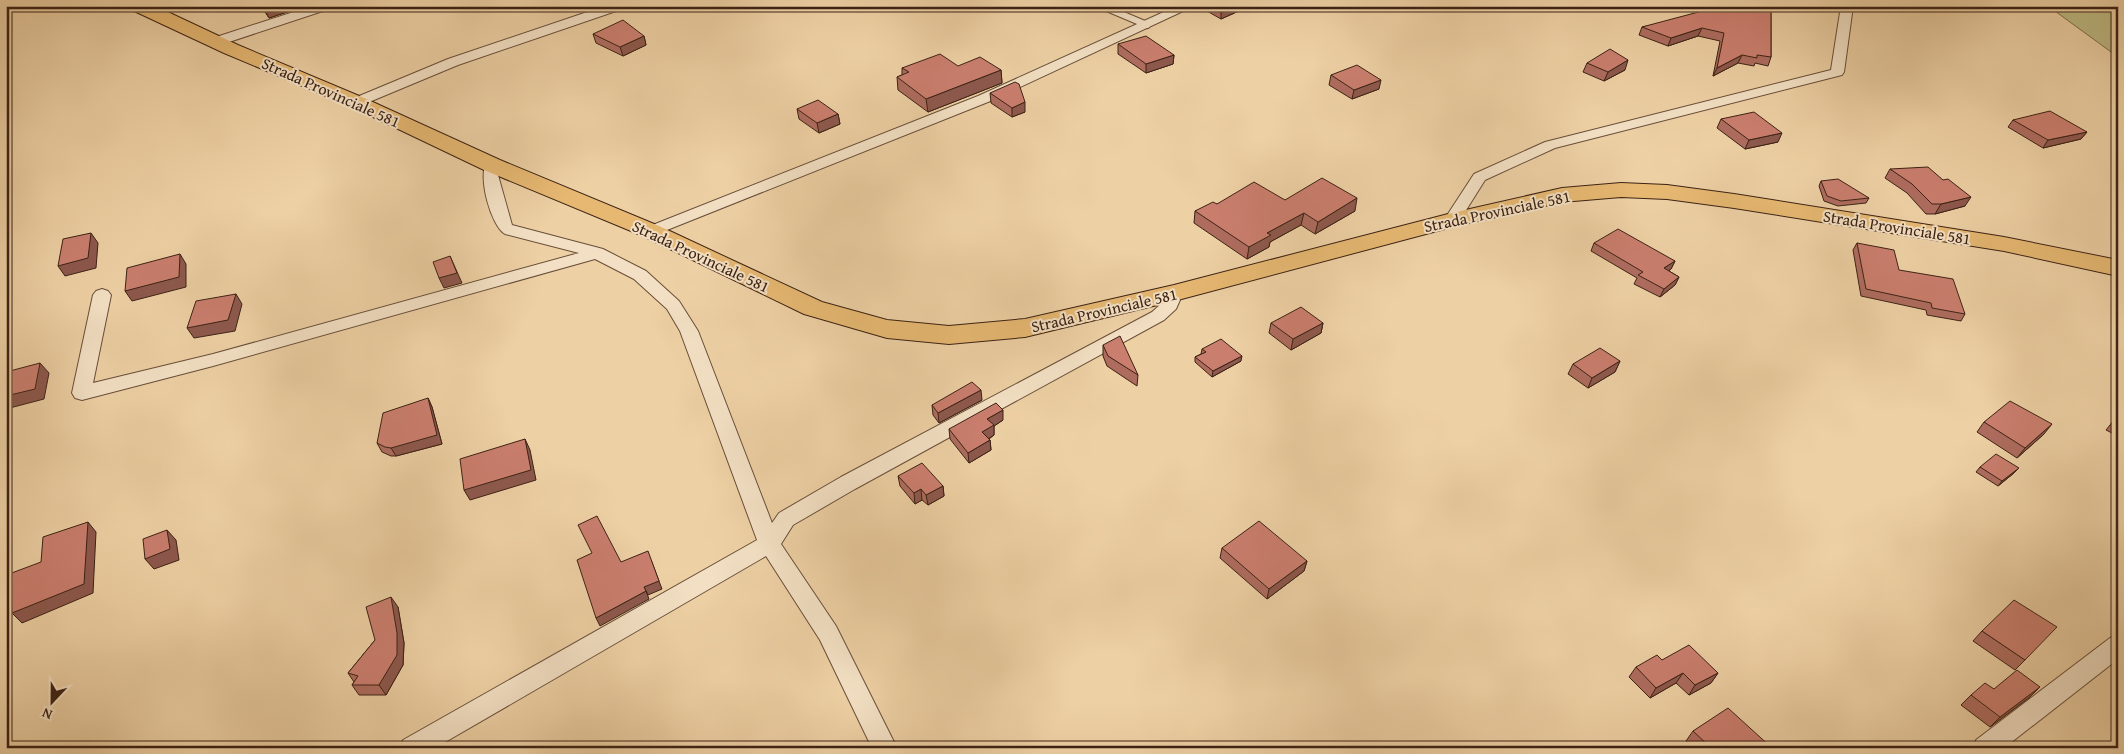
<svg xmlns="http://www.w3.org/2000/svg" width="2124" height="754" viewBox="0 0 2124 754" font-family="'Gentium Book Plus',serif">
	<rect width="100%" height="100%" fill="#edd0a4"/>
	<filter id="stains"><feTurbulence type="fractalNoise" baseFrequency=".004" numOctaves="4"/><feColorMatrix values="0 0 0 0 .2 0 0 0 0 .09 0 0 0 0 .02 0 0 0 .5 -.17"/></filter>
	<radialGradient id="worn" r=".72"><stop offset=".6" stop-color="#630" stop-opacity="0"/><stop offset="1" stop-color="#630" stop-opacity=".3"/></radialGradient>
	<path fill="#bdb982" stroke="#7c6e4b" d="M2048 6H2118V57Z"/>
	<g fill="none" stroke-linecap="round" stroke-linejoin="round">
		<g stroke="#684e38" stroke-width="8">
			<path id="service" d="M1102 6 1147 25"/>
		</g>
		<g stroke="#684e38" stroke-width="2">
			<path id="minor" d="M312 6H331L329 9 220 45 215 46 208 42 210 39Z
				M605 6H624L622 9 458 65 362 105H352L350 102 352 99 448 59Z
				M1177 6H1194L988 102 657 234H645L643 231 645 228 978 96Z
				M1841 6H1853L1844 72 1842 75 1555 148 1485 180 1458 223H1446L1444 220 1474 174 1545 142 1831 70Z
				M492 160 497 162 500 165 498 175 512 225 603 249 646 271 679 301 698 331 772 523 779 513 841 477 1152 312 1162 303 1168 289 1174 287 1180 289 1183 293 1176 309 1164 320 855 489 793 525 781 544 836 626 897 748H872L820 640 766 556 435 748H400L403 740 757 540 680 331 667 309 634 279 595 259 213 366 82 400 75 398 72 393 93 295 96 291 102 289 108 291 111 295 93 383 213 354 579 253 505 234C491 226 477 175 487 162Z
				M2118 635V659L2004 748H1973L1976 740 2110 638Z"/>
		</g>
		<g stroke="#3c2214" stroke-width="2">
			<path id="primary" d="M130 6H155L238 45 364 98 500 160 659 226 822 302 887 320 949 326 1025 319 1174 285 1452 213 1562 188 1621 183 1667 185 1734 194 2004 237 2118 260V276L2004 251 1734 208 1667 199 1621 197 1562 202 1456 226 1174 301 1025 337 949 344 887 338 804 314 643 236 484 170 350 106 224 53 132 10Z"/>
		</g>
		<use href="#service" stroke="#f3e0c4" stroke-width="6"/>
		<use href="#minor" fill="#f3e0c4" fill-rule="evenodd"/>
		<use href="#primary" fill="#e6b872" fill-rule="evenodd"/>
	</g>
	<path fill="#ae6c5f" stroke="#3c2214" d="M261 6H305L269 18Z
		M1198 6H1250L1221 19Z
		M1747 6H1771V57L1768 66 1755 63 1754 66 1738 63 1713 76 1720 41 1698 36 1668 46 1639 35 1642 27Z
		M593 34 644 36 646 45 623 56 596 43Z
		M1118 44 1174 55 1173 64 1146 73 1118 54Z
		M1587 63 1625 70 1604 81 1583 72Z
		M902 68 1001 70 1002 83 928 112 898 90 897 77 902 75Z
		M1331 75 1379 89 1352 99 1329 85Z
		M990 93 1025 112 1012 117 991 103Z
		M797 109 838 114 840 124 819 133 799 119Z
		M1721 119 1778 142 1745 149 1717 128Z
		M2013 120 2087 132 2081 139 2043 148 2008 127Z
		M1890 169 1965 206 1935 214H1926L1907 193 1885 178Z
		M1821 181 1869 198 1866 203 1838 206 1824 201 1819 186Z
		M1285 200 1355 211 1315 234 1301 225 1270 242 1269 247 1247 259 1194 223 1195 211 1217 204Z
		M1594 243 1675 261 1671 269 1669 271 1679 277 1675 285 1660 297 1634 284 1637 278 1591 251Z
		M1857 243 1965 314 1961 321 1927 315 1926 310 1861 296 1853 250Z
		M1271 323H1323L1321 333 1291 350 1269 333Z
		M1103 345 1138 375 1137 386 1107 366 1103 356Z
		M1202 349 1241 361 1212 377 1195 362V357L1201 354Z
		M1620 361 1615 372 1588 388 1568 374 1573 364Z
		M428 398 432 407 442 444 396 456H391L382 452 377 443Z
		M982 400 939 423 933 415 932 405Z
		M2118 415V436L2106 430Z
		M1003 420 994 426V435L989 439 990 440 991 450 969 463 950 439 949 429Z
		M1984 422 2044 434 2017 458 1977 432Z
		M1980 467 2014 473 1998 486 1976 472Z
		M898 476 943 486 944 496 928 505 922 500 915 504 900 486Z
		M1222 548 1307 561 1304 571 1267 599 1220 558Z
		M398 607 404 643 403 665 386 695H359L352 685 354 682 348 673 375 640Z
		M1982 631 2025 660 2015 670 1973 641Z
		M1662 660 1718 673 1711 683 1689 695 1676 683 1650 698 1629 677 1636 667Z
		M2040 687 2030 697 1990 727 1961 705 1971 695 1994 689Z
		M1693 731 1772 748H1694L1686 741Z"/>
	<path fill="#8d584d" stroke="#3c2214" d="M278 6H305L269 18 265 10Z
		M1237 6H1250L1221 19V13Z
		M1702 28 1698 36 1668 46 1671 38Z
		M644 36 646 45 623 56 620 47Z
		M1174 55 1173 64 1146 73V64Z
		M1742 55 1738 63 1713 76 1717 68Z
		M1628 60 1625 70 1604 81 1608 72Z
		M1001 70 1002 83 928 112 926 99Z
		M1381 80 1379 89 1352 99 1354 90Z
		M1025 102V112L1012 117V108Z
		M838 114 840 124 819 133 817 123Z
		M2087 132 2081 139 2043 148 2048 140Z
		M1782 133 1778 142 1745 149 1749 140Z
		M1971 197 1965 206 1935 214 1941 204Z
		M1357 198 1355 211 1315 234 1318 222Z
		M1304 213 1301 225 1270 242 1269 247 1247 259 1249 247 1267 233Z
		M91 233 98 243 96 268 65 276 58 266Z
		M180 254 186 264V287L132 301 125 291Z
		M450 256 462 283 444 288 439 278Z
		M1675 261 1671 269 1660 277 1664 268Z
		M1679 277 1675 285 1660 297 1664 289Z
		M236 294 242 304 235 331 194 338 187 328Z
		M1323 323 1321 333 1291 350 1293 339Z
		M1242 356 1241 361 1212 377 1213 371Z
		M1620 361 1615 372 1588 388 1592 378Z
		M40 363 49 373 44 399 6 409V396Z
		M981 390 982 400 939 423 938 413Z
		M428 398 432 407 442 444 396 456 391 448Z
		M1003 410V420L994 426V435L982 443V432L987 419Z
		M2052 424 2044 434 2017 458 2025 448Z
		M525 439 530 450 536 480 470 500 464 490Z
		M990 440 991 450 969 463 968 453Z
		M2019 468 2014 473 1998 486 2002 481Z
		M943 486 944 496 928 505 926 495Z
		M921 489 922 500 915 504 914 493Z
		M88 522 96 532 93 593 22 623 12 613Z
		M167 530 176 540 179 560 154 569 145 559Z
		M651 560 662 589 648 595 644 587Z
		M1307 561 1304 571 1267 599 1269 589Z
		M646 591 649 599 600 626 596 618Z
		M391 597 398 607 404 643 403 665 386 695 379 685Z
		M1683 673 1676 683 1650 698 1656 688Z
		M1718 673 1711 683 1689 695 1695 685Z
		M2040 687 2030 697 1990 727 2000 717Z"/>
	<path fill="#ca7e6e" stroke="#3c2214" d="M262 6H278L265 10Z
		M1209 6H1237L1221 13Z
		M1721 6 1749 7V6H1771V57L1757 55V58L1742 55 1717 68 1724 33 1702 28 1671 38 1642 27Z
		M623 20 644 36 620 47 593 34Z
		M1146 36 1174 55 1146 64 1118 44Z
		M1610 49 1628 60 1608 72 1587 63Z
		M940 54 958 66 980 57 1001 70 926 99 897 77 909 72 902 68Z
		M1357 65 1381 80 1354 90 1331 75Z
		M1015 82 1019 84 1025 102 1012 108 990 93Z
		M818 100 838 114 817 123 797 109Z
		M2050 111 2087 132 2048 140 2013 120Z
		M1754 112 1782 133 1749 140 1721 119Z
		M1928 167 1943 180 1948 179 1971 197 1941 204H1932L1912 184 1890 169Z
		M1322 178 1357 198 1318 222 1304 213 1267 233 1271 235 1249 247 1195 211 1213 202 1217 204 1254 182 1285 200Z
		M1838 179 1869 198 1841 201 1827 196 1821 181Z
		M1618 229 1675 261 1664 268 1679 277 1664 289 1638 275 1643 272 1594 243Z
		M91 233 88 258 58 266 63 239Z
		M1857 243 1894 250 1899 270 1953 279 1965 314 1932 308 1931 303 1866 289Z
		M180 254 179 277 125 291 127 268Z
		M450 256 457 273 439 278 433 262Z
		M236 294 228 320 187 328 196 301Z
		M1301 307 1323 323 1293 339 1271 323Z
		M1120 336 1138 375 1108 356 1103 345Z
		M1221 339 1242 356 1213 371 1195 357 1206 352 1202 349Z
		M1600 348 1620 361 1592 378 1573 364Z
		M40 363 35 389 6 396V372Z
		M972 382 981 390 938 413 932 405Z
		M428 398 437 435 391 448 385 447 377 443 383 413Z
		M2010 401 2052 424 2025 448 1984 422Z
		M996 403 1003 410 987 419 994 425 982 432 990 440 968 453 949 429Z
		M2118 416V424L2113 422Z
		M525 439 531 470 464 490 460 459Z
		M1996 454 2019 468 2002 481 1980 467Z
		M922 463 943 486 926 495 921 489 914 493 898 476Z
		M597 516 621 562 648 551 659 581 644 587 646 591 596 618 577 560 592 553 578 525Z
		M1259 521 1307 561 1269 589 1222 548Z
		M88 522 84 584 12 613 9 574 41 562 43 537Z
		M167 530 170 549 145 559 143 539Z
		M391 597 397 633V655L379 685H352L358 676 348 673 375 640 366 607Z
		M2014 600 2057 627 2025 660 1982 631Z
		M1689 645 1718 673 1695 685 1683 673 1656 688 1636 667 1657 655 1662 660Z
		M2017 670 2040 687 2000 717 1971 695 1985 683 1994 689Z
		M1728 708 1772 748H1711L1693 731Z"/>
	<g text-anchor="middle" stroke-width="4" stroke-linejoin="round" paint-order="stroke">
		<g font-size="16" fill="#3c2214" stroke="#f3e0c4">
			<text transform="translate(331 92) rotate(24)" y="6">Strada Provinciale 581</text>
			<text transform="translate(1497 211) rotate(-12)" y="6">Strada Provinciale 581</text>
			<text transform="translate(1897 227) rotate(9)" y="6">Strada Provinciale 581</text>
			<text transform="translate(701 256) rotate(25)" y="6">Strada Provinciale 581</text>
			<text transform="translate(1104 310) rotate(-13)" y="6">Strada Provinciale 581</text>
		</g>
	</g>
	<rect width="2124" height="754" fill="none" stroke="#edd0a4" stroke-width="25"/>
	<rect x="8" y="8" width="2109" height="739" fill="none" stroke="#3c2214" stroke-width="2.5"/>
	<rect x="12" y="12" width="2099" height="729" fill="none" stroke="#3c2214"/>
	<g transform="translate(52 702) rotate(202)" stroke="#f3e0c4" stroke-width="4" paint-order="stroke">
	<path d="M0-4L9 19L0 12L-9 19Z" fill="#3c2214"/>
	<text y="-8" font-size="14" font-weight="bold" text-anchor="middle" fill="#3c2214">N</text>
	</g>
	<rect width="100%" height="100%" filter="url(#stains)"/>
	<rect width="100%" height="100%" fill="url(#worn)"/>
</svg>
